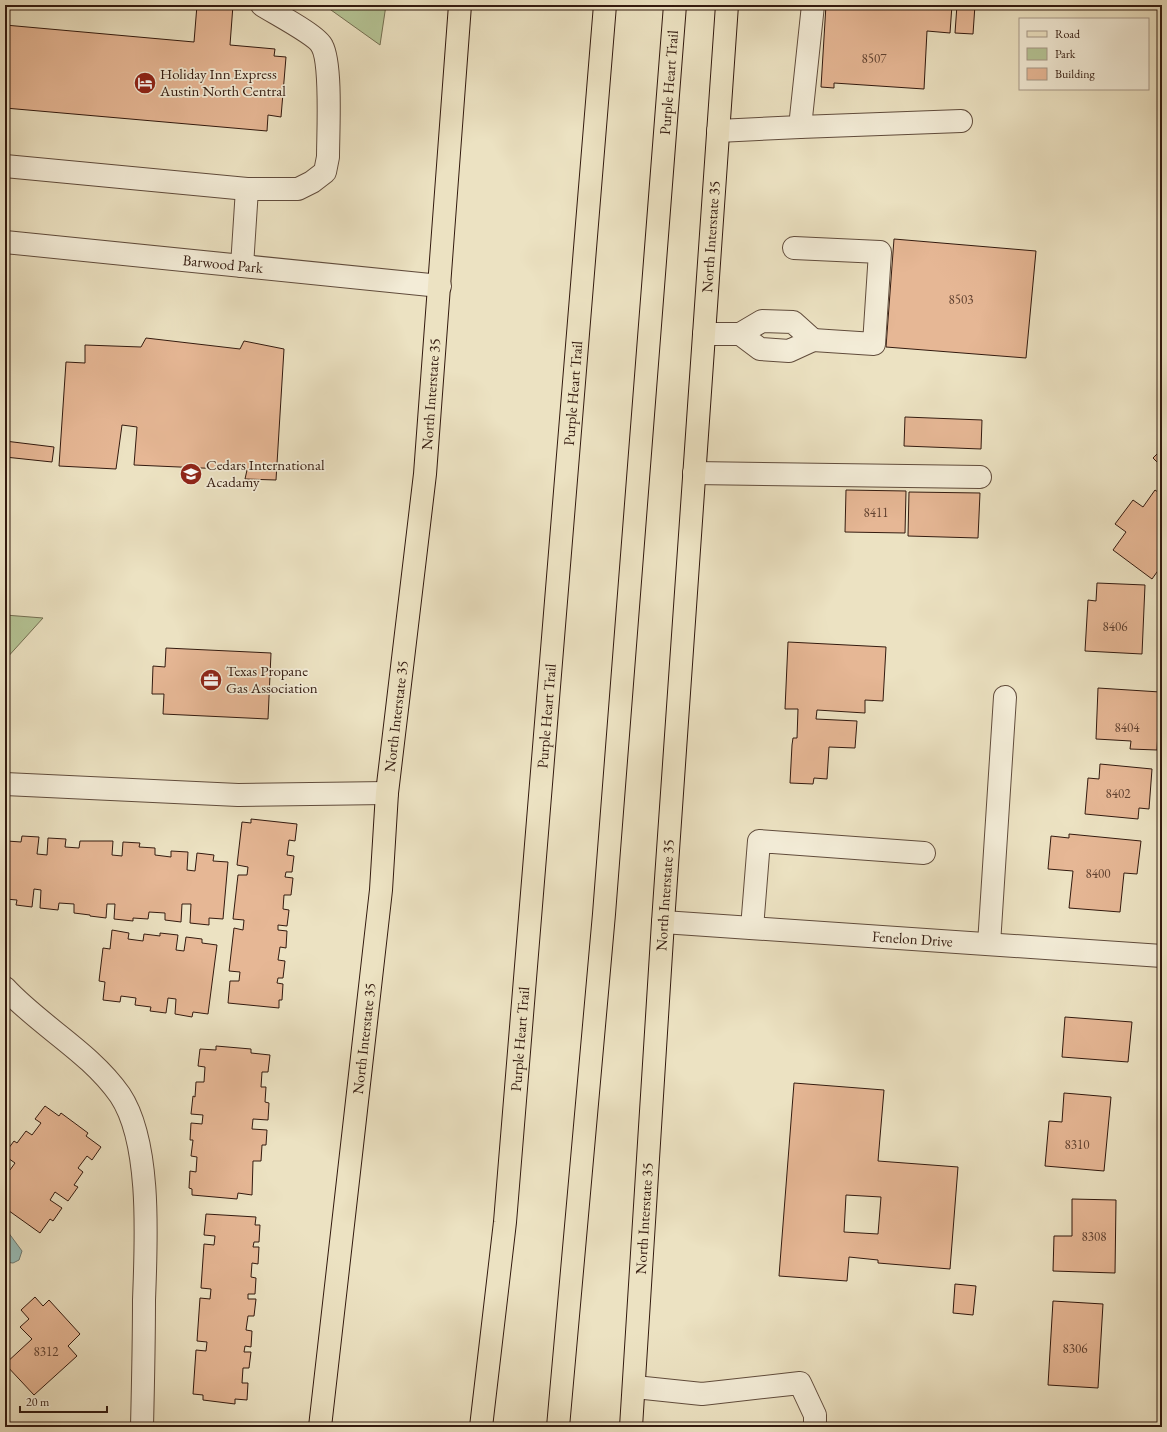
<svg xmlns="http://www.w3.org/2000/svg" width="1167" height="1432" viewBox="0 0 1167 1432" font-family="'EB Garamond',serif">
	<rect width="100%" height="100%" fill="#ece2c2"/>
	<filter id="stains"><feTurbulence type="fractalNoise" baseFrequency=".005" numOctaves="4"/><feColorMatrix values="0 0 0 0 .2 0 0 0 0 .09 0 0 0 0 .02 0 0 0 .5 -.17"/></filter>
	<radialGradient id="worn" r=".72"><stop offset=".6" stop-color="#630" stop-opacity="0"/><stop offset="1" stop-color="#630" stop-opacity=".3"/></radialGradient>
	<path fill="#b5c495" stroke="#746f52" d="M324 5H386L380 45Z
		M5 615 43 618 5 660Z"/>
	<path fill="#99bdb7" stroke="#707c74" d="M5 1228 22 1251 19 1260 13 1263 5 1262Z"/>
	<path fill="#e6b795" stroke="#331a0f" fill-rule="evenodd" d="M197 5H233L230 45 275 49 274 56 286 57 281 117 268 115 267 131 5 108V25L194 42Z
		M826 5H952L950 33 927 31 924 89 834 83V88L821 87Z
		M957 5H975L973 34 955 33Z
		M894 239 1036 251 1026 358 886 347Z
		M146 338 240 349 244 341 284 349 276 480 245 479 247 470 134 465 137 427 122 425 116 469 59 466 66 362 85 363V345L141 347Z
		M905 417 982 420 981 449 904 446Z
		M5 441 54 447 52 462 5 457Z
		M1162 449V467L1153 458Z
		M846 490 906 491 905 533 845 532Z
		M1155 490 1162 495V565L1152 579 1113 550 1126 532 1115 524 1133 500 1143 507Z
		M909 492 980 493 978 538 908 536Z
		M1097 583 1145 585 1142 654 1085 651 1088 600 1096 601Z
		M788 642 886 647 883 701 865 700V713L817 710 816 719 857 721 855 748 829 747 827 779 814 778 813 784 790 783 792 745 793 738H797L798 709H785Z
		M166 648 271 653 268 719 163 714 164 694H152L153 666 165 667Z
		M1098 688 1160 692 1157 750 1130 749 1131 741 1096 739Z
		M1100 764 1152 769 1149 809 1139 808 1138 819 1085 814 1088 778 1099 779Z
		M251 819 297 824 295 841 289 840 287 855 294 856 292 872H286L285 877 293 878 291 895H284L283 909 289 910 287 926 278 925V930L287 931 286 948 280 947 278 960 285 961 283 978H278L277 983 283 984 282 1000H279V1008L228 1003 230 981H239L240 972 229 971 234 928 243 930 244 920 233 919 238 875H247L248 867 237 865 242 822 251 823Z
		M1069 834 1141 841 1137 874 1124 873 1120 912 1069 908 1073 871 1048 869 1051 836 1069 838Z
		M22 836 39 837 37 854 47 855 48 838 66 839 65 847 79 848 80 841H113L112 855 122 856 123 842 140 843 139 847 155 848V855L171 857V851L188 852 187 870 195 871 197 853 214 855 213 861 228 862 223 919 209 918V925L190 923 191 904H182L181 922 165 920V913L149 912 148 919 133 918V921L114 919 115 904H107L106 918 90 916V915L74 913V904L59 903 58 910 40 908 41 890 34 889 32 907 16 905 17 900 5 899 7 841 21 842Z
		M112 930 129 933 128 939 143 941 144 934 160 936V933L178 935 176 950 184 951 186 937 202 939V943L217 945 208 1014 193 1012 192 1017 175 1014 176 999 168 998 166 1013 150 1011 151 1007 135 1005 136 998 121 996 120 1002 103 1000 105 982 99 981 103 948 110 949Z
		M1065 1017 1132 1022 1128 1062 1062 1057Z
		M216 1046 251 1049V1053L270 1055 268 1072H262L261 1087H266L265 1102 269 1103 268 1120 253 1119 252 1129 267 1130 266 1145H262L261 1161H253L252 1195 238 1193 237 1199 192 1195V1189L189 1188 190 1171 196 1172 197 1157 191 1156 193 1140H190L191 1123 202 1124 203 1115 191 1114 193 1096 195 1097 196 1082H204L205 1067 198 1066 200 1049 216 1050Z
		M794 1083 884 1090 878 1161 958 1167 950 1269 878 1263V1260L849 1257 847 1281 779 1276ZM846 1195 881 1197 878 1234 844 1232Z
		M1064 1093 1111 1097 1104 1171 1045 1166 1049 1121 1062 1122Z
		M45 1106 59 1116 61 1113 88 1133 86 1136 101 1147 92 1160 87 1156 78 1168 83 1172 74 1185 78 1187 68 1201 55 1192 50 1200 62 1208 53 1221 50 1219 40 1233 5 1208V1167L10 1170 15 1163 5 1156V1153L14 1141 17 1143 26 1131 32 1135 41 1123 35 1119Z
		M1072 1199 1116 1200 1115 1273 1053 1271 1054 1236H1072Z
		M206 1214 256 1217 255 1225H260L259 1242H254L253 1247H259L258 1264 252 1263 251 1277 256 1278 255 1294H248V1299H256L254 1316H248L246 1330 252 1331 251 1347 245 1346 244 1352H251L249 1368H243L242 1383H248L247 1400 235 1399V1404L203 1400V1395L193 1394 196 1350 206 1351 207 1342 197 1341 200 1298 210 1299 211 1289 201 1288 204 1244 214 1245 215 1236 204 1235Z
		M955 1284 976 1286 973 1315 953 1313Z
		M35 1297 43 1306 49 1300 80 1334 68 1346 77 1356 34 1395 5 1364 32 1339 20 1327 29 1319 21 1310Z
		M1053 1301 1103 1304 1098 1388 1048 1385Z"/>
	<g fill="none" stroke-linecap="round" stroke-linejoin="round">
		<g stroke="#614c3c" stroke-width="24">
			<g id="minor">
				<path d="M800 127 961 121"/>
				<path d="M718 131 800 127 813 5"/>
				<path d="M5 166 247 189H298L312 182 325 172 328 157C328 134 332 64 322 46 317 35 274 13 262 5"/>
				<path id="s1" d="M5 242 440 286"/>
				<path d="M794 248 880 252 874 344 813 340"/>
				<path d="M242 266 247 189"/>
				<path d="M704 334H740L762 321 793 322 813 340 789 351 760 349 740 334"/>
				<path d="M694 473 980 477"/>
				<path d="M5 784 238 795 387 793"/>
				<path id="s2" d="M663 922 1162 956"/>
				<path d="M752 928 759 841 924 853"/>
				<path d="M989 944 1005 697"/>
				<path d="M5 988C40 1026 90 1052 120 1095 152 1143 146 1243 144 1300 144 1342 143 1385 142 1427"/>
				<path d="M635 1387 702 1394 800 1383 815 1415V1427"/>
			</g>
		</g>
		<g stroke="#331a0f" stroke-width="24">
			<g id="major">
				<path id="s3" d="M320 1427 381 890 387 793 425 474 460 5"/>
				<path id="s4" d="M631 1427 663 922 727 5"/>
			</g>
		</g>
		<g stroke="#331a0f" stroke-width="24">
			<g id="highway">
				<path id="s5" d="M481 1427 505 1222 605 5"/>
				<path id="s6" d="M558 1427 604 914 675 5"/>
			</g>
		</g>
		<use href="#minor" stroke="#f3ecd7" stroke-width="22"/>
		<use href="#major" stroke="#ece2c2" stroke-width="22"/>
		<use href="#highway" stroke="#ece2c2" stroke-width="22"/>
	</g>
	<defs>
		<g id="hotel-disc" transform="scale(1.15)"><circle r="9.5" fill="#8f2418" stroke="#f3ecd7"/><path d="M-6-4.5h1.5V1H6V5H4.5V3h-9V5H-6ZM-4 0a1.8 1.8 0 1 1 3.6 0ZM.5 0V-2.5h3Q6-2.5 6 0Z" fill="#fff"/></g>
		<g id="school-disc" transform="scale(1.15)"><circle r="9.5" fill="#8f2418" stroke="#f3ecd7"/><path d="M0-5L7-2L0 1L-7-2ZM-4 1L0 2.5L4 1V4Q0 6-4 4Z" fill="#fff"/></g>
		<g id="office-disc" transform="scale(1.15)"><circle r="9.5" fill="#8f2418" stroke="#f3ecd7"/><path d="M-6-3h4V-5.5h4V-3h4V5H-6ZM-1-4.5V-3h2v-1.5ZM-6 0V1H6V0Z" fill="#fff"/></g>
	</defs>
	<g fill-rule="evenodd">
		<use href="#hotel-disc" x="145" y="83"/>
		<use href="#school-disc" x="191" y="474"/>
		<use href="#office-disc" x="211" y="680"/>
	</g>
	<g text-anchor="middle" stroke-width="3.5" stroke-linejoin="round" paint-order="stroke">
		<g font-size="13" fill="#604130">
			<text x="874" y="63">8507</text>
			<text x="961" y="304">8503</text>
			<text x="876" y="517">8411</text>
			<text x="1115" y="631">8406</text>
			<text x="1127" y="732">8404</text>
			<text x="1118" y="798">8402</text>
			<text x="1098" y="878">8400</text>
			<text x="1077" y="1149">8310</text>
			<text x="1094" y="1241">8308</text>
			<text x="1075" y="1353">8306</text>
			<text x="46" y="1356">8312</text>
		</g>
		<g font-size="15" fill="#331a0f" stroke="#f3ecd7" text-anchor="start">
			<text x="160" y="79">Holiday Inn Express<tspan x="160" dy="17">Austin North Central</tspan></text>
			<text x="206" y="470">Cedars International<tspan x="206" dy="17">Acadamy</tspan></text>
			<text x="226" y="676">Texas Propane<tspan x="226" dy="17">Gas Association</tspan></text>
		</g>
		<g font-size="15" fill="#331a0f" stroke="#f3ecd7">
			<text dy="5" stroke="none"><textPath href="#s6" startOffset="1349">Purple Heart Trail</textPath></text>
			<text dy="5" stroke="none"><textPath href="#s4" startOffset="1193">North Interstate 35</textPath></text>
			<text dy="5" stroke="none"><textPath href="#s1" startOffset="219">Barwood Park</textPath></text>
			<text dy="5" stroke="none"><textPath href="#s5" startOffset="1038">Purple Heart Trail</textPath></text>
			<text dy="5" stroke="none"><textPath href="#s3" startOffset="1039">North Interstate 35</textPath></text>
			<text dy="5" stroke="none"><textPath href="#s5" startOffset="714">Purple Heart Trail</textPath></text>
			<text dy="5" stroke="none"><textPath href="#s3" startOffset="715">North Interstate 35</textPath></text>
			<text dy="5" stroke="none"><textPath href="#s4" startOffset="533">North Interstate 35</textPath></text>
			<text dy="5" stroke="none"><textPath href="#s2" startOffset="250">Fenelon Drive</textPath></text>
			<text dy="5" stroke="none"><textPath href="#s3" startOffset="391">North Interstate 35</textPath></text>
			<text dy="5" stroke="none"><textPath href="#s5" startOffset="390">Purple Heart Trail</textPath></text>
			<text dy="5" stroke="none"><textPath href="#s4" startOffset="209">North Interstate 35</textPath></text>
		</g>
	</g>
	<rect width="1167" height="1432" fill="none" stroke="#ece2c2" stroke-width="20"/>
	<rect x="6" y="6" width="1155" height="1420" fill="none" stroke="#331a0f" stroke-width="2"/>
	<rect x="10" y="10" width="1147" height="1412" fill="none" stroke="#331a0f"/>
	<rect x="1019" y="18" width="130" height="72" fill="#f3ecd7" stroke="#a69887"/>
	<rect x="1027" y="31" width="20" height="6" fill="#ece2c2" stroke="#a69887"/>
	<text x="1055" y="38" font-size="12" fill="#331a0f">Road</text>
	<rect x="1027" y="48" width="20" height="12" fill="#b5c495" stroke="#a69887"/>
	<text x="1055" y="58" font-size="12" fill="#331a0f">Park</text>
	<rect x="1027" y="68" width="20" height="12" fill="#e6b795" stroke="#a69887"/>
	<text x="1055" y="78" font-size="12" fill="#331a0f">Building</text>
	<path d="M20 1406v6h87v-6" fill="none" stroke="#331a0f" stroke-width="2"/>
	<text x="26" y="1406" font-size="12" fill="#331a0f" stroke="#f3ecd7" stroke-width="3" paint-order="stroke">20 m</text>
	<rect width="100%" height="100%" filter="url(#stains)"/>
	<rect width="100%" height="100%" fill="url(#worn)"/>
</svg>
